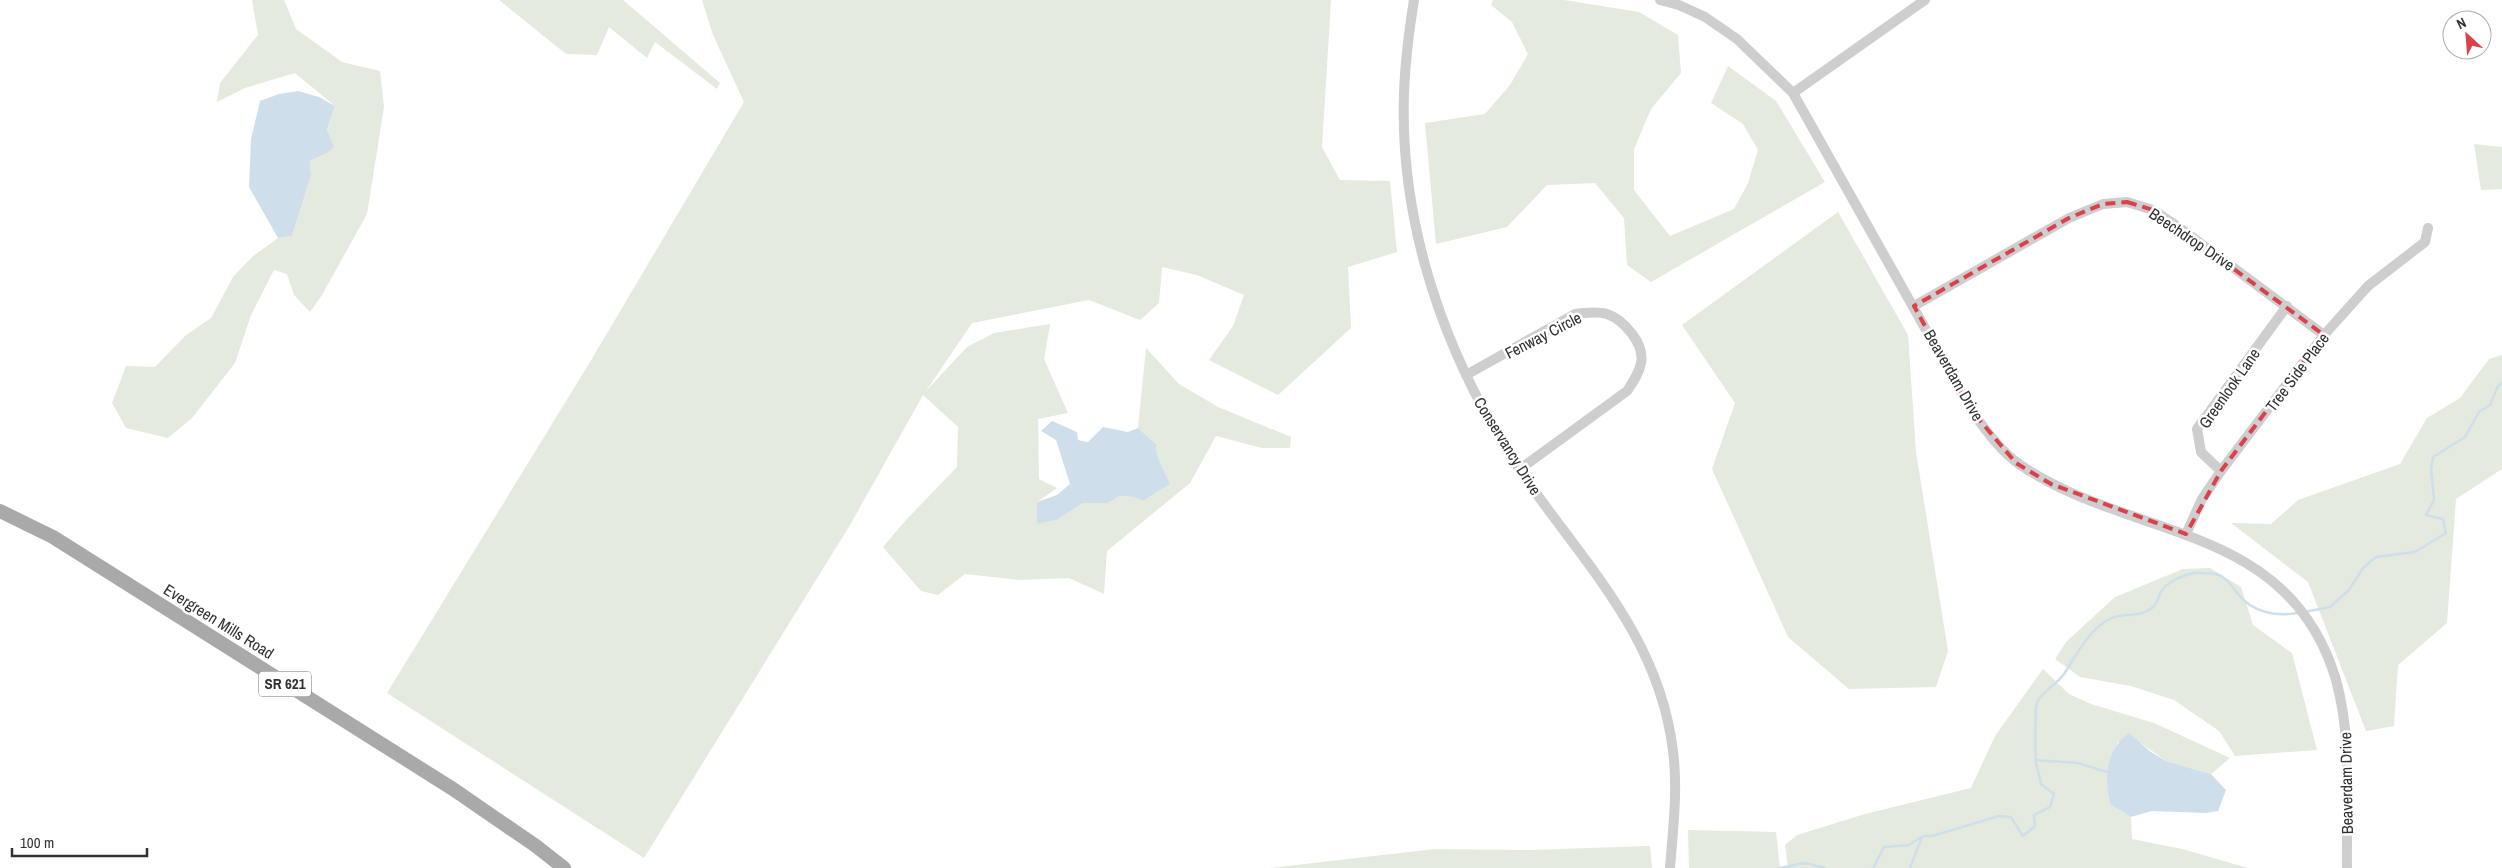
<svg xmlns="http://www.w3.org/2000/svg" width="2502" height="868" viewBox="0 0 2502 868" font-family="'Archivo Narrow',sans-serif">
	<rect width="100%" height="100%" fill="#fff"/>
	<path fill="#e4eadd" d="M252 0H284L296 29 342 62 380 71 384 107 367 214 322 295 310 312 294 295 287 274 274 270 251 315 235 363 192 418 168 438 126 428 112 403 126 366 155 367 185 336 211 318 233 277 252 257 278 238 292 236 311 176 310 161 327 153V131L335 106 295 73 245 88 217 102 220 83 258 35Z
		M499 0H623L720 83 717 89 655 42 647 58 609 27 597 55 566 54Z
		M702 0H1331L1322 147 1340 180 1390 181 1397 252 1348 267 1351 328 1278 395 1209 360 1233 326 1244 295 1197 275 1162 267 1159 303 1140 320 1089 300 972 323 926 391 967 347 994 333 1050 324 1044 359 1068 413 1038 419 1039 479 1057 488 1037 502V524L1057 520 1083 503H1108L1120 496 1133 497 1143 501 1170 484C1165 470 1156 460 1156 444L1138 428 1146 348 1179 384 1218 407 1291 437 1290 448H1262L1216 436 1190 483 1107 551 1104 594 1069 578 1020 580 965 574 938 595 921 591 883 547 906 520 957 467 958 427 923 395 850 525 644 858 387 693 590 362 744 102 713 35Z
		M1493 0H1564L1639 12 1678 35 1681 73 1651 109 1634 149V190L1670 236 1734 209 1748 183 1758 150 1743 124 1711 103 1728 66 1776 101 1825 182 1651 282 1627 265 1624 218 1595 183 1547 185 1507 227 1436 244 1425 123 1485 114 1510 85 1528 54 1512 22 1491 5Z
		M2474 144 2502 147V189L2481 190Z
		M1838 212 1908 335 1916 452 1948 651 1936 687 1849 689 1788 637 1712 469 1735 403 1682 325Z
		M2502 355V469L2456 499 2447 623 2398 665 2394 726 2366 731 2308 582 2231 523 2271 524 2298 500 2400 464 2427 418 2460 398 2489 359Z
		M2210 568 2241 587 2253 625 2292 653 2317 750 2235 756 2219 731 2174 700 2131 686 2080 677 2055 659 2066 642 2115 597 2183 569Z
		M2043 669 2069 694 2091 704 2154 723 2230 758 2211 774 2166 761 2141 743 2118 742 2107 772 2111 805 2131 817 2132 839 2182 849 2248 868H1788L1785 845 1797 835 1865 814 1971 788 1995 736Z
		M1688 830 1776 832 1780 868H1689Z
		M1650 846 1652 868H1269L1435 849 1530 850Z"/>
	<path fill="#cedfeb" d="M298 91 319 97 335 106 327 130 334 147 327 153 310 161 311 176 292 236 278 238 249 187 251 139 260 101 279 94Z
		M1052 421 1077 432 1078 440 1088 442 1103 427 1128 432 1138 428 1156 444C1156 460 1165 470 1170 484L1143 501 1133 497 1120 496 1108 503H1083L1057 520 1037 524V502L1057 495 1070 484 1056 440 1041 431Z
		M2129 733 2151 752 2166 761 2211 774 2226 790 2218 811 2206 813 2152 811 2131 817 2111 805C2103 778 2106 750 2129 733Z"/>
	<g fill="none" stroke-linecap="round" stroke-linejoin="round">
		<path stroke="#cedfeb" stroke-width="2.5" d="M2304 612 2330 607 2349 590 2363 568 2376 557 2415 552 2446 533 2443 519 2426 515 2434 500 2431 469 2433 457 2465 437 2479 412 2490 405 2498 386 2502 383
			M2036 760 2078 763 2107 772
			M1780 868 1805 863 1825 868
			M1873 868 1884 847 1909 845 1923 836H1932L1999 816 2011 817 2023 836 2035 826 2034 815 2050 807 2054 794 2041 784C2040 777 2037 769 2036 762 2035 755 2035 705 2037 702 2043 691 2057 684 2064 674 2076 656 2087 633 2106 621 2120 611 2139 619 2152 608 2158 603 2158 597 2161 592 2166 582 2187 573 2197 573 2203 573 2211 573 2216 574 2227 577 2232 587 2238 594 2252 612 2276 617 2297 613
			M1910 868 1922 837"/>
		<path stroke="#cecece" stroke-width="10" d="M1414 0C1409 31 1405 62 1404 94 1400 212 1436 328 1495 430 1557 540 1657 617 1673 751 1678 789 1673 829 1670 868
			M1660 0 1679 5 1705 17 1737 39 1793 93 1971 410C1985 429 2000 451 2019 464 2131 541 2289 521 2336 680 2353 741 2346 806 2347 868
			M1793 93 1925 0
			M1914 306 2069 218 2103 204 2127 202 2153 210 2184 231 2324 335
			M1466 375 1575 314C1585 313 1597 311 1607 314 1624 320 1645 344 1641 363 1639 374 1633 382 1627 391L1520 469
			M2221 471 2201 452 2197 429 2287 306
			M2186 534 2202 499 2221 471 2324 335 2368 286 2425 242 2428 228"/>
		<path stroke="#a9a9a9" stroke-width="14" d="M0 511 53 537 453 789 536 846 564 868"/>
	</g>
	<path fill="none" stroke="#da414a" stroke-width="4" stroke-dasharray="10 6" stroke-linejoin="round" d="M2127 202 2153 210 2324 335 2221 471 2186 534 2051 484 2016 463 1971 410 1914 306 2069 218 2103 204Z"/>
	<g text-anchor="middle" stroke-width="5" stroke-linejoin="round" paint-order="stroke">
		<rect fill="#fff" stroke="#6f6f6f" stroke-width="1" x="259" y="671.5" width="52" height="25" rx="4"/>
		<g font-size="15" font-weight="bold" fill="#313131">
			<text x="285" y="689">SR 621</text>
		</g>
		<g font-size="16" fill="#313131" stroke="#fff">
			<text transform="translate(2192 239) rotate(34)" y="6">Beechdrop Drive</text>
			<text transform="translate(1543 335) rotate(-27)" y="6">Fenway Circle</text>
			<text transform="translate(2297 372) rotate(-53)" y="6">Tree Side Place</text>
			<text transform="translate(1954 375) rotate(60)" y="6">Beaverdam Drive</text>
			<text transform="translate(2229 388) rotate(-55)" y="6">Greenlook Lane</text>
			<text transform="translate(1508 446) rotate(58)" y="6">Conservancy Drive</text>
			<text transform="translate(219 621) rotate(32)" y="6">Evergreen Mills Road</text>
			<text transform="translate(2346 783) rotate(-91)" y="6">Beaverdam Drive</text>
		</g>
	</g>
	<g transform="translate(2467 35) rotate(334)"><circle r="24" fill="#ffffff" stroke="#adadad"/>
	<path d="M0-4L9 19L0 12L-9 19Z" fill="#da414a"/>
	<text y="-8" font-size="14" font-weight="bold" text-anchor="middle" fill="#313131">N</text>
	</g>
	<path d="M12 848v8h135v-8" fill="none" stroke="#313131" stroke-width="2.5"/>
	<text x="20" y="848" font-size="15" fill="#313131" stroke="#ffffff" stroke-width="4" paint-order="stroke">100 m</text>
</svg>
